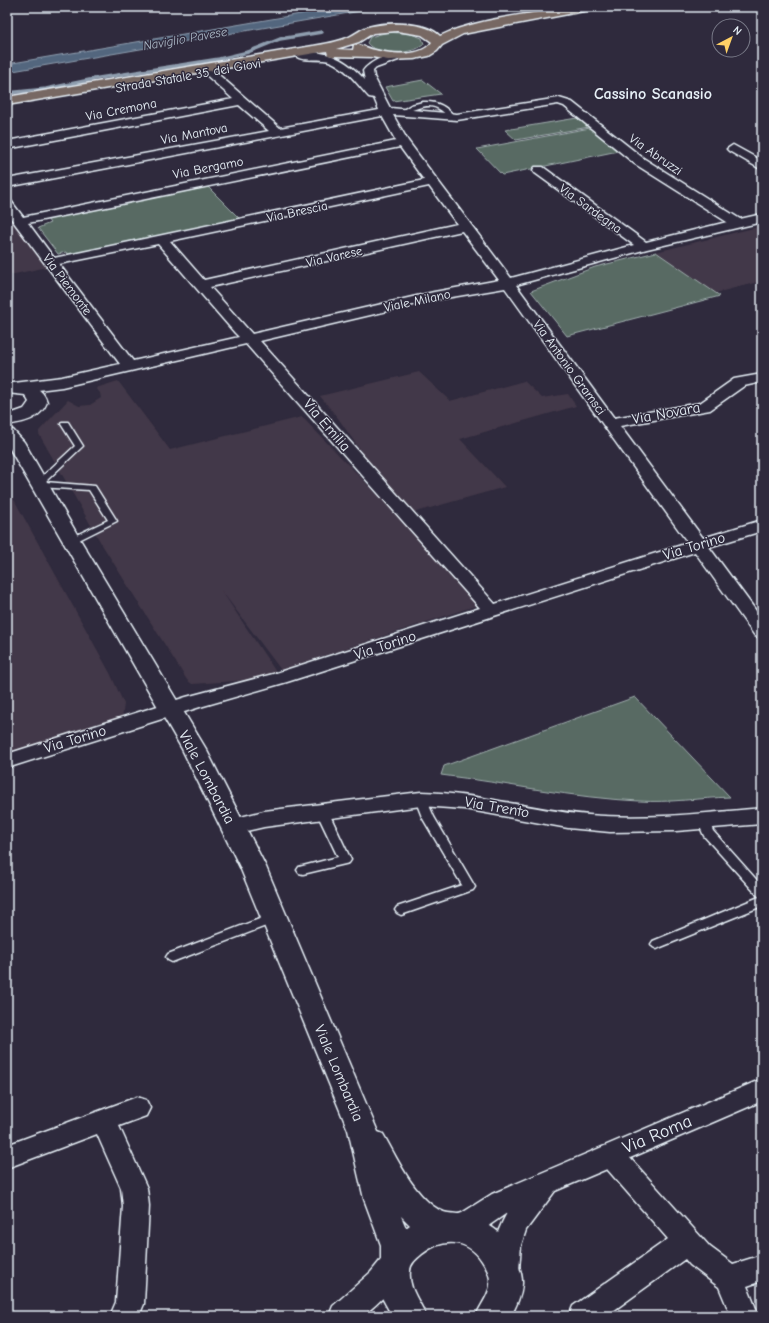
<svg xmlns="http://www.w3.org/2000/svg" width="769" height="1323" viewBox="0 0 769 1323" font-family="'Comic Neue',sans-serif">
	<rect width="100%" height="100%" fill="#2f2a3d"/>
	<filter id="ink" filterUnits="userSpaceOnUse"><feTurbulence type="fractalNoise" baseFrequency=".025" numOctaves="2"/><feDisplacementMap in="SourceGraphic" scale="8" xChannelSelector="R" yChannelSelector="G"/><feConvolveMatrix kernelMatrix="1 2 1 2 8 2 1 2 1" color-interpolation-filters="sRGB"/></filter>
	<g filter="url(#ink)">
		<path fill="#433848" d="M7 214 13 222 47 267 10 275 7 271Z
			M762 226V281L715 293 656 252Z
			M419 372 450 401 524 381 542 398 568 394 576 406 460 439 505 487 405 515 338 418 320 396Z
			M118 381 170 450 302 417 400 518 478 605 281 670 221 590 280 678 192 684 187 680 101 543 39 434V431L68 400 79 406 90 405 101 398 100 393 96 388Z
			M7 487 110 673 124 704 122 719 7 755Z"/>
		<path fill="#586b63" stroke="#a0aeae" d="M388 32 411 34 422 38 424 44C414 55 376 56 367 43L370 37Z
			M423 80 441 94 393 101 385 87Z
			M577 118 589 127 561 132 559 130 561 132 516 140 505 130Z
			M590 128 618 151 502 175 477 149Z
			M208 187 240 219 68 255 66 252 58 254 38 228 50 223 47 219Z
			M656 252 720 296 567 336 531 291 595 267Z
			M635 697 730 797C700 798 669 803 639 801 572 798 507 783 441 775L444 766Z"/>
		<path fill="#53667e" stroke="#8f9eaf" d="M342 7H384L7 72V64Z"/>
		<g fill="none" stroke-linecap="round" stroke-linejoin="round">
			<path stroke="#8f9eaf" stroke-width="3.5" d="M7 93 46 89 99 78 219 59 248 52 280 39 322 32"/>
			<g stroke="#e8f1f8" stroke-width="3">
				<path id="service" d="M423 102C437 101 446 106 455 117L450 118C433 101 427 105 406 112L403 110 411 105Z
					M62 422H68L83 446 45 482 95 486 117 521 71 544 66 541 68 539 108 520 89 490 38 487 34 484 75 446 61 424Z
					M421 795 425 796 434 817 475 887 473 890 401 915 397 913 395 910 397 907 462 885 422 817 415 799 417 796Z
					M322 807 326 808 328 811 351 860 349 863 345 864 303 874 299 873 297 870 299 867 338 857 316 811 318 808Z
					M703 816 707 817 713 831 762 886V906L661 947 657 949 653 947 651 944 653 941 759 897 704 836 697 820 699 817Z
					M275 913 279 915 281 918 279 921 172 962 168 960 166 957 168 954Z"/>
			</g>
			<g stroke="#e8f1f8" stroke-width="3">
				<path id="minor" d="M315 52C338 55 350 64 365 80L363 71C369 62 389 52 401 55L402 57 401 59 376 68 373 71 374 77 390 108 457 114 559 98 572 102 643 158 740 219 762 214V222L647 249 516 285 614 418 700 403 734 379 762 374V382L744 386 710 410 620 426 703 538 762 520V531L709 547 762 619V638L755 636 695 552 287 682 200 707 7 768V754L186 697 273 674 480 608 246 344 62 387 14 393 7 389 9 385 14 383 62 377 120 364 7 213V200L11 201 23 217 396 141 382 116 7 187V179L269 131 239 105 7 149V141L233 99 204 73 203 71 204 69H212L280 128 379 110 374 98 369 97C358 85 346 67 329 61 321 58 301 62 296 56L301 53ZM558 104 564 106 635 164 727 222 646 242 543 167H535L533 170 535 173 634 245 511 278 408 141 393 115 457 120ZM400 147 424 180 54 258 28 223ZM429 186 457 224 204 280 170 241ZM462 231 499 280 434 292 252 334 210 287ZM158 244 235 333 239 337 133 361 59 264ZM505 288 688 543 495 604 260 341 434 300Z
					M733 145 762 161V170L729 151 727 149Z
					M421 792C478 793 532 810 589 815 647 820 705 813 762 808V824L676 831 610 832 568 828 464 809 421 806 264 827 233 834 225 831 222 826 225 821 264 811Z
					M762 1079V1101L630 1158 710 1247 733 1264 762 1255V1281L747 1286 759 1316H731L719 1287 690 1265 685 1259 606 1316H569L573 1306 668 1239 607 1169 555 1191 526 1230 521 1245 519 1270 515 1279 505 1283 495 1279C486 1259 497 1231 507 1213L481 1231 454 1240 444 1237 440 1228 444 1219 462 1213 492 1194Z
					M137 1097 146 1100 150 1108 146 1116 119 1126 147 1188 149 1206 144 1304 139 1316H110L116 1302 123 1206 121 1188 97 1134 7 1168V1145Z
					M394 1252 404 1256 408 1265C398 1286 380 1301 363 1316H329L333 1306 371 1272 384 1256Z"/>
			</g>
			<g stroke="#e8f1f8" stroke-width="3">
				<path id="tertiary" d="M7 383C23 383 42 384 47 402 40 420 24 422 7 425V415L24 409 29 402 25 395 7 393Z
					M7 429 13 430 24 442 81 541 206 749 266 867 378 1132 383 1134C397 1158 410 1188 433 1206 448 1217 452 1211 467 1216 477 1219 489 1224 497 1231 509 1240 523 1269 522 1284 521 1296 516 1306 511 1316H476C480 1306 488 1297 490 1286 491 1275 487 1269 482 1261 467 1238 442 1238 422 1254 416 1259 410 1264 410 1271 408 1289 420 1301 426 1316H392L379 1292 378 1269 381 1261V1245L364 1199 348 1130 240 867 182 749 7 444ZM401 1216 410 1225 406 1228Z"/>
			</g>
			<g stroke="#e8f1f8" stroke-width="3">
				<path id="primary" d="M570 7H595L589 10 463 34 442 45 437 51 429 56 414 59 388 60 372 57 332 56 328 55 327 51 7 105V97L313 46C325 44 338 42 349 37 356 34 361 29 368 27 386 22 426 21 440 36 474 19 531 14 570 7ZM397 31 422 35 432 42C421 58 391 54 375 50 367 49 362 44 354 45L353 50 336 49 359 42 373 33Z"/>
			</g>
			<use href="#service" fill="#2f2a3d" fill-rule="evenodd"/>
			<use href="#minor" fill="#2f2a3d" fill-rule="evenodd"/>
			<use href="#tertiary" fill="#2f2a3d" fill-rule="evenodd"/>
			<use href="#primary" fill="#776864" fill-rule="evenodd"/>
		</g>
	</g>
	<g text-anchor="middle" stroke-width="3" stroke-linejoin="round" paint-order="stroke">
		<g font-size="13" font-style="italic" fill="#acb9c7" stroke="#2f2a3d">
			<text transform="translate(185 38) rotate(-10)" y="5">Naviglio Pavese</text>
		</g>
		<g font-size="13" fill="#e8f1f8" stroke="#2f2a3d">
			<text transform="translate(188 75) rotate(-10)" y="5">Strada Statale 35 dei Giovi</text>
			<text transform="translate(121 109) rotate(-11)" y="5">Via Cremona</text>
			<text transform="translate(194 133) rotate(-11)" y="5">Via Mantova</text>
			<text transform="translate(656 154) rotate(35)" y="5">Via Abruzzi</text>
			<text transform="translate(208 167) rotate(-11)" y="5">Via Bergamo</text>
			<text transform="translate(591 208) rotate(36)" y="5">Via Sardegna</text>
			<text transform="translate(297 211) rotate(-12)" y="5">Via Brescia</text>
			<text transform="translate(334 256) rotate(-13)" y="5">Via Varese</text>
			<text transform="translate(68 284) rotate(53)" y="5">Via Piemonte</text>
			<text transform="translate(417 300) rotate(-12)" y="5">Viale Milano</text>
			<text transform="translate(570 367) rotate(54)" y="5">Via Antonio Gramsci</text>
		</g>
		<g font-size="15" fill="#e8f1f8" stroke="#2f2a3d">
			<text transform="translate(666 413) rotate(-10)" y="5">Via Novara</text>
			<text transform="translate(327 425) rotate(49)" y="5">Via Emilia</text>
			<text transform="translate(694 546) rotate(-17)" y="5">Via Torino</text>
			<text transform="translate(385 645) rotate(-18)" y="5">Via Torino</text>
			<text transform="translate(75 739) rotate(-17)" y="5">Via Torino</text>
			<text transform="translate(207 777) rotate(62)" y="5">Viale Lombardia</text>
			<text transform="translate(497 807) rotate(10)" y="5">Via Trento</text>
			<text transform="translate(339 1073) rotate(67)" y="5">Viale Lombardia</text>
		</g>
		<g font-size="16" font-weight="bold" fill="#e8f1f8" stroke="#2f2a3d">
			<text x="653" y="99">Cassino Scanasio</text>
		</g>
		<g font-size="18" fill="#e8f1f8" stroke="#2f2a3d">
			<text transform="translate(657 1134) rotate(-23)" y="6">Via Roma</text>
		</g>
	</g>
	<rect width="769" height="1323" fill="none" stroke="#2f2a3d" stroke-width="24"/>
	<rect x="12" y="12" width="745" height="1299" fill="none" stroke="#e8f1f8" stroke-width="1.5" filter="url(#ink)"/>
	<g transform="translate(731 38) rotate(41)"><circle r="19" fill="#2f2a3d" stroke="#797a88"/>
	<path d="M0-3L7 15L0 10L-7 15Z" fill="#ffd166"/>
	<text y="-6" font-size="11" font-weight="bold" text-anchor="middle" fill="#e8f1f8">N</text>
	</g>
</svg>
